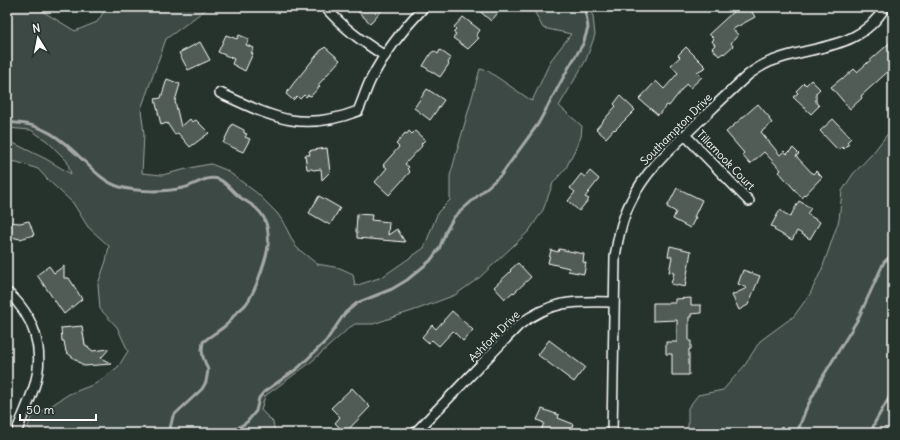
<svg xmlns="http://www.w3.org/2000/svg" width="900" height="440" viewBox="0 0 900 440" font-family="Delius,sans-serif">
	<rect width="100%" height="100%" fill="#26332d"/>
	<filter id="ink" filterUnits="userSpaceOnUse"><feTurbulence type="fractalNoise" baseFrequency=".025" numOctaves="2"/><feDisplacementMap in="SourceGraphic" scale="8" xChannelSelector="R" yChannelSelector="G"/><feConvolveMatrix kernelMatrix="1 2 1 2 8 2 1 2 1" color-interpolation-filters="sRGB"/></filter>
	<g filter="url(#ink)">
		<path fill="#3e4944" stroke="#9ea4a2" d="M7 7H32L42 11 75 31 97 22 105 10 103 7H209L166 39 141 109 144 134 142 173 162 175 199 166 211 164 226 170 257 193 277 213 282 220 296 247 317 264 340 268 353 274 355 286 382 277 424 248 438 212 450 200V176L480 69 488 71 532 101 551 60 571 34 543 28 532 7H592L595 35 586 60 559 106 582 126 581 137 566 168 553 183 543 210 529 231 479 278 455 295 418 309 373 324H355L349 328 310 363 265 396 261 410 273 422 275 433H34L28 427 32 415 46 409 69 394 95 384 118 367 128 351 117 327 100 309 98 284 106 261 109 246 88 227 73 203 48 180 38 169 17 162 7 161V140L46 159 71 174 67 161 47 141 31 130 7 128Z
			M893 127V433H688V408L698 395 723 390 745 365 760 341 794 316 810 294 822 269 839 220 842 191 853 174 872 154Z"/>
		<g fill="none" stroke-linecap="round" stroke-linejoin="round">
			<path stroke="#a4a9a7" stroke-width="3" d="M7 123C40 120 63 140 85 162 95 172 106 183 120 187 137 192 165 192 183 188 194 186 206 175 218 179 228 183 233 193 241 198 250 204 259 208 264 218 274 240 265 262 257 283 254 290 251 298 246 304 243 308 238 311 235 314 232 318 229 323 225 326 219 331 210 336 203 342L202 350 203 357 208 370 206 382 202 389 173 416 169 433
				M230 433 247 422 256 411 259 398 264 392 298 368 326 341 345 313 357 303 392 289 407 280 430 261 439 249 446 231 454 217 501 175 538 124 569 67 583 44 588 28 585 7
				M797 433 806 409 822 378 858 319 884 262 893 254
				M871 433 875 422 893 391"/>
		</g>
		<path fill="#515c57" stroke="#fff" d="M353 7H385L370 23Z
			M475 7H503L491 21Z
			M733 7H749L755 17 733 29 738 35 731 43 733 46 724 54 723 53 719 56 712 48 715 45 712 41 714 39 709 34 735 10Z
			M463 17 480 30 476 36 479 38 468 49 453 38 456 34 453 32 456 29 454 27Z
			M226 35 237 39 239 35 249 39 246 45 254 48 251 53H253L245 71 232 64 234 59 218 52Z
			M893 40V67L861 96 862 98 850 109 831 87 842 78 843 79 854 69 857 72Z
			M200 42 210 60 188 70 179 53Z
			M325 47 340 60 318 85 320 86 311 96 308 95 306 97 304 95 300 99 297 96 293 100 286 94 293 84 321 50H322Z
			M686 47 706 67 697 72 702 77 690 88 686 84 669 106 667 105 658 115 639 99 656 81 664 89 678 73 671 65 680 57 678 55Z
			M440 50 451 58 448 63 449 64 440 77 423 66 431 53 434 51 438 54Z
			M167 79 180 84 175 101 181 127 190 119 192 122 196 120 209 133 190 147 178 133 175 135 167 123 161 125 155 99 161 98Z
			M811 80 820 89 816 93V102L819 106 811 114 793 97 798 93 796 91 804 83 806 85Z
			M427 89 444 100 430 120 414 108Z
			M620 96 635 110 615 130 614 129 606 138 596 129 616 106 614 104Z
			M758 104 770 118 769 119 772 123 761 132 780 155 784 151 787 154 793 148 799 154 796 156 813 174 816 171 822 177 802 198 779 172 781 170 764 152 750 164 742 155 744 153 726 132Z
			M833 119 851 138 847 142 849 144 844 149 842 147 838 150 820 131Z
			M232 124 244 130V133L247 134 245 137 250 139 243 152 223 143Z
			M409 131 412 134 415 131 425 140 421 144 422 146 405 164 409 167 407 169 410 172 389 195 375 182 387 168 383 165 399 147 396 144 397 143 405 133 407 134Z
			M327 148 330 172 322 180 321 169 313 170 312 169H307L305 155H310L309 151 313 150Z
			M590 171 599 179 585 197 589 199 579 211 568 201 575 192 570 188 581 174 585 177Z
			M677 188 702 200 694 217H696L690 228 673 219 676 212 667 207Z
			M319 196 340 208 330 225 309 213Z
			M799 201 811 208 807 214 820 222 810 239 797 231 792 240 774 230 775 228 771 226 780 210 790 217Z
			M357 214 372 215 371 220 389 222 388 235 397 229 405 242 357 238V232H356Z
			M29 221 34 235 20 239 7 236V222L20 223Z
			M670 246 691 251 685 287 671 284 674 273 669 272 672 257 668 256Z
			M559 249 584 254 583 262 586 263 584 274 568 271 569 268 565 267 548 263 551 250 558 252Z
			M518 263 531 277 514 293 513 292 505 299 494 287 511 271 510 270Z
			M49 266 54 273 64 266V278H69L82 299 64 314 37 275Z
			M743 270 760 276 748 305 739 310 732 295 747 288 738 284Z
			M691 298V305H701V313L691 314V317H689V341H691V349H689V375H672V354H666V342H677V320L653 321V303H675V299Z
			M452 311 473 330 463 341 453 331 439 346 432 340 429 343 422 337 432 325 436 329Z
			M82 326 85 345 93 351 109 349 101 358 112 364 84 366 66 352 64 341H62L61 328Z
			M549 340 585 367 574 382 538 355Z
			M352 388 370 407 345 433 335 423 340 417 331 408Z
			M542 409 559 415 558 418 573 424 570 432 563 429 562 433H540L544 423 537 420Z"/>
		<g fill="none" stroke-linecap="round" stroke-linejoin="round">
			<g stroke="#fff" stroke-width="12">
				<path id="minor" d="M325 7C345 29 360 40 385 56
					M220 93C272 117 301 133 358 111 363 100 366 89 371 79 385 52 403 29 424 7
					M685 135 749 201
					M7 292C34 315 45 350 35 384 30 401 22 417 16 433
					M415 433 519 325C552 300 574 301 614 302
					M612 433 615 257C618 237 622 218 631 201 645 172 667 152 690 130 709 112 728 93 748 75 756 69 765 63 775 60 815 45 860 50 885 7"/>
			</g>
			<use href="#minor" stroke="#26332d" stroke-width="9"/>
		</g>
	</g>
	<g text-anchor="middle" stroke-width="4" stroke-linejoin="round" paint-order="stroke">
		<g font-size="11" fill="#fff" stroke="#26332d">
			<text transform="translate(676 129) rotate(-45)" y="4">Southampton Drive</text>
			<text transform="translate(726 160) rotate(46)" y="4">Tillamook Court</text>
			<text transform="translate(494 336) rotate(-45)" y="4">Ashfork Drive</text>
		</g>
	</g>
	<rect width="900" height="440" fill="none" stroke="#26332d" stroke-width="24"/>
	<rect x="12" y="12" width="876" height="416" fill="none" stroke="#fff" stroke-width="1.5" filter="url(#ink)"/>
	<g transform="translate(38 38) rotate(350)" stroke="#26332d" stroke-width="3" paint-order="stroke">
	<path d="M0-3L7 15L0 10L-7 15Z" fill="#ffffff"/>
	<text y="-6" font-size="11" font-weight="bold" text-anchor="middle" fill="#ffffff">N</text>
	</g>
	<path d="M20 414v6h76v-6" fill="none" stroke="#ffffff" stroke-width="2"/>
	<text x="26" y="414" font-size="12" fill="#ffffff" stroke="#26332d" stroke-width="3" paint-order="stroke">50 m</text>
</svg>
